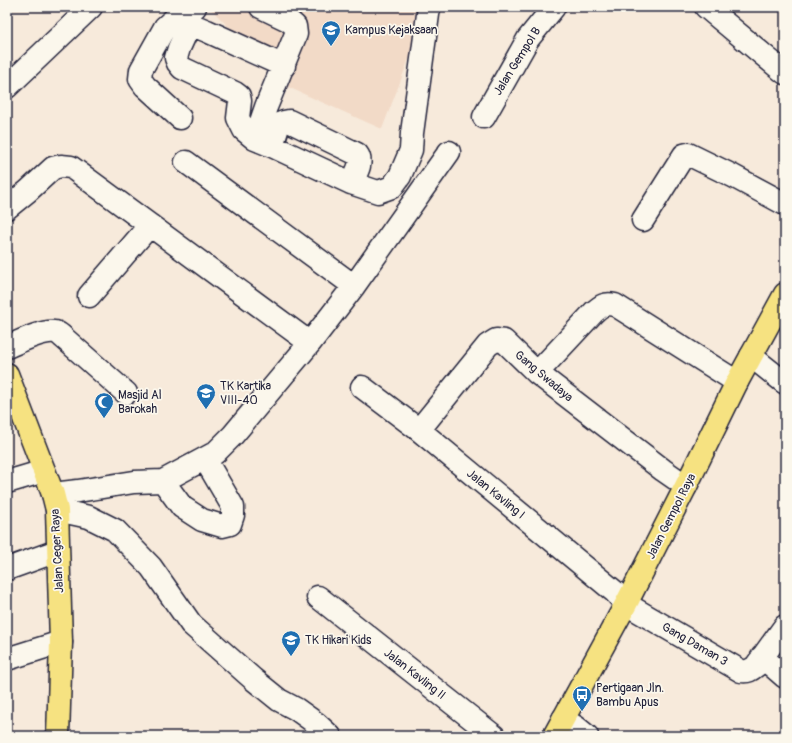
<svg xmlns="http://www.w3.org/2000/svg" width="792" height="743" viewBox="0 0 792 743" font-family="Pangolin,sans-serif">
	<rect width="100%" height="100%" fill="#f7eadb"/>
	<filter id="ink" filterUnits="userSpaceOnUse"><feTurbulence type="fractalNoise" baseFrequency=".025" numOctaves="2"/><feDisplacementMap in="SourceGraphic" scale="8" xChannelSelector="R" yChannelSelector="G"/><feConvolveMatrix kernelMatrix="1 2 1 2 8 2 1 2 1" color-interpolation-filters="sRGB"/></filter>
	<g filter="url(#ink)">
		<path fill="#f2dac7" d="M209 7H429L382 129 288 87Z"/>
		<g fill="none" stroke-linecap="round" stroke-linejoin="round">
			<g stroke="#22223b" stroke-width="25">
				<path id="minor" d="M186 7 190 24 179 48 176 58 178 63 182 68 235 93 239 96 240 101 238 118 244 130 255 139 272 146 351 183 378 192 392 187 400 176 411 150 412 133 429 7
					M706 7 785 73
					M190 24 207 31 284 66
					M7 87 91 7
					M484 117 528 39 554 7
					M180 118 145 86 140 79 141 70 165 27 174 19 195 7
					M255 139 266 107 296 34 295 26 288 20 261 7
					M272 146 279 124 284 122 289 121 351 151C353 152 355 153 357 154 364 163 355 175 351 183
					M186 162 354 286
					M7 208 28 191 53 168 61 166 71 167 310 343
					M643 220 684 155 688 154 733 176 785 204
					M89 296 150 225
					M7 347C19 342 42 330 55 332 59 333 62 336 65 339L126 393
					M751 356 785 383
					M537 373 594 312C602 305 605 303 615 305L737 382
					M362 387 419 430 615 592 626 604 741 671C748 672 751 670 756 666L785 626
					M419 430 488 345 496 340 504 341 537 373 663 470 686 486
					M163 481 182 507 202 520 222 526 230 524 233 515V507L205 459
					M7 482 44 471
					M53 494 78 491 134 482 163 481 215 453 233 435 310 343 354 286 449 152
					M57 510 89 517 115 530 151 567 191 624 253 679 279 700 296 709 317 724 330 736
					M7 569 57 551
					M318 597 494 736
					M762 657 785 677
					M7 659 61 642
					M563 719 576 727 587 736"/>
			</g>
			<g stroke="#22223b" stroke-width="25">
				<path id="major" d="M7 374 53 494 57 510 61 642 58 736
					M554 736 626 604 686 486 737 382 785 294"/>
			</g>
			<use href="#minor" stroke="#fbf7ec" stroke-width="22"/>
			<use href="#major" stroke="#f6e281" stroke-width="22"/>
		</g>
	</g>
	<defs>
		<g id="university-pin" transform="scale(1)"><path d="M0 17L-7.5 6A9.5 9.5 0 1 1 7.5 6Z" fill="#1f6fb2" stroke="#fbf7ec"/><path d="M0-5L7-2L0 1L-7-2ZM-4 1L0 2.5L4 1V4Q0 6-4 4Z" fill="#fff"/></g>
		<g id="school-pin" transform="scale(1)"><path d="M0 17L-7.5 6A9.5 9.5 0 1 1 7.5 6Z" fill="#1f6fb2" stroke="#fbf7ec"/><path d="M0-5L7-2L0 1L-7-2ZM-4 1L0 2.5L4 1V4Q0 6-4 4Z" fill="#fff"/></g>
		<g id="mosque-pin" transform="scale(1)"><path d="M0 17L-7.5 6A9.5 9.5 0 1 1 7.5 6Z" fill="#1f6fb2" stroke="#fbf7ec"/><path d="M3.5-4.9A6 6 0 1 0 3.5 4.9A5 5 0 1 1 3.5-4.9Z" fill="#fff"/></g>
		<g id="bus-pin" transform="scale(1)"><path d="M0 17L-7.5 6A9.5 9.5 0 1 1 7.5 6Z" fill="#1f6fb2" stroke="#fbf7ec"/><path d="M-5-6H5V4H4V6H2V4H-2V6H-4V4H-5ZM-3.5-4V0h7V-4ZM-3.5 1.2v1.5H-2V1.2ZM2 1.2v1.5H3.5V1.2Z" fill="#fff"/></g>
	</defs>
	<g fill-rule="evenodd">
		<use href="#university-pin" x="331" y="30"/>
		<use href="#school-pin" x="206" y="393"/>
		<use href="#mosque-pin" x="104" y="402"/>
		<use href="#school-pin" x="291" y="640"/>
		<use href="#bus-pin" x="582" y="695"/>
	</g>
	<g text-anchor="middle" stroke-width="3.5" stroke-linejoin="round" paint-order="stroke">
		<g font-size="12" fill="#22223b" stroke="#fbf7ec" text-anchor="start">
			<text x="345" y="34">Kampus Kejaksaan</text>
			<text x="220" y="390">TK Kartika<tspan x="220" dy="14">VIII-40</tspan></text>
			<text x="118" y="399">Masjid Al<tspan x="118" dy="14">Barokah</tspan></text>
			<text x="305" y="644">TK Hikari Kids</text>
			<text x="596" y="692">Pertigaan Jln.<tspan x="596" dy="14">Bambu Apus</tspan></text>
		</g>
		<g font-size="12" fill="#22223b" stroke="#fbf7ec">
			<text transform="translate(517 61) rotate(-58)" y="4">Jalan Gempol B</text>
			<text transform="translate(544 376) rotate(40)" y="4">Gang Swadaya</text>
			<text transform="translate(496 494) rotate(39)" y="4">Jalan Kavling I</text>
			<text transform="translate(671 516) rotate(-63)" y="4">Jalan Gempol Raya</text>
			<text transform="translate(57 551) rotate(-93)" y="4">Jalan Ceger Raya</text>
			<text transform="translate(695 644) rotate(30)" y="4">Gang Daman 3</text>
			<text transform="translate(415 674) rotate(38)" y="4">Jalan Kavling II</text>
		</g>
	</g>
	<rect width="792" height="743" fill="none" stroke="#fbf7ec" stroke-width="24"/>
	<rect x="12" y="12" width="768" height="719" fill="none" stroke="#22223b" stroke-width="1.5" filter="url(#ink)"/>
</svg>
